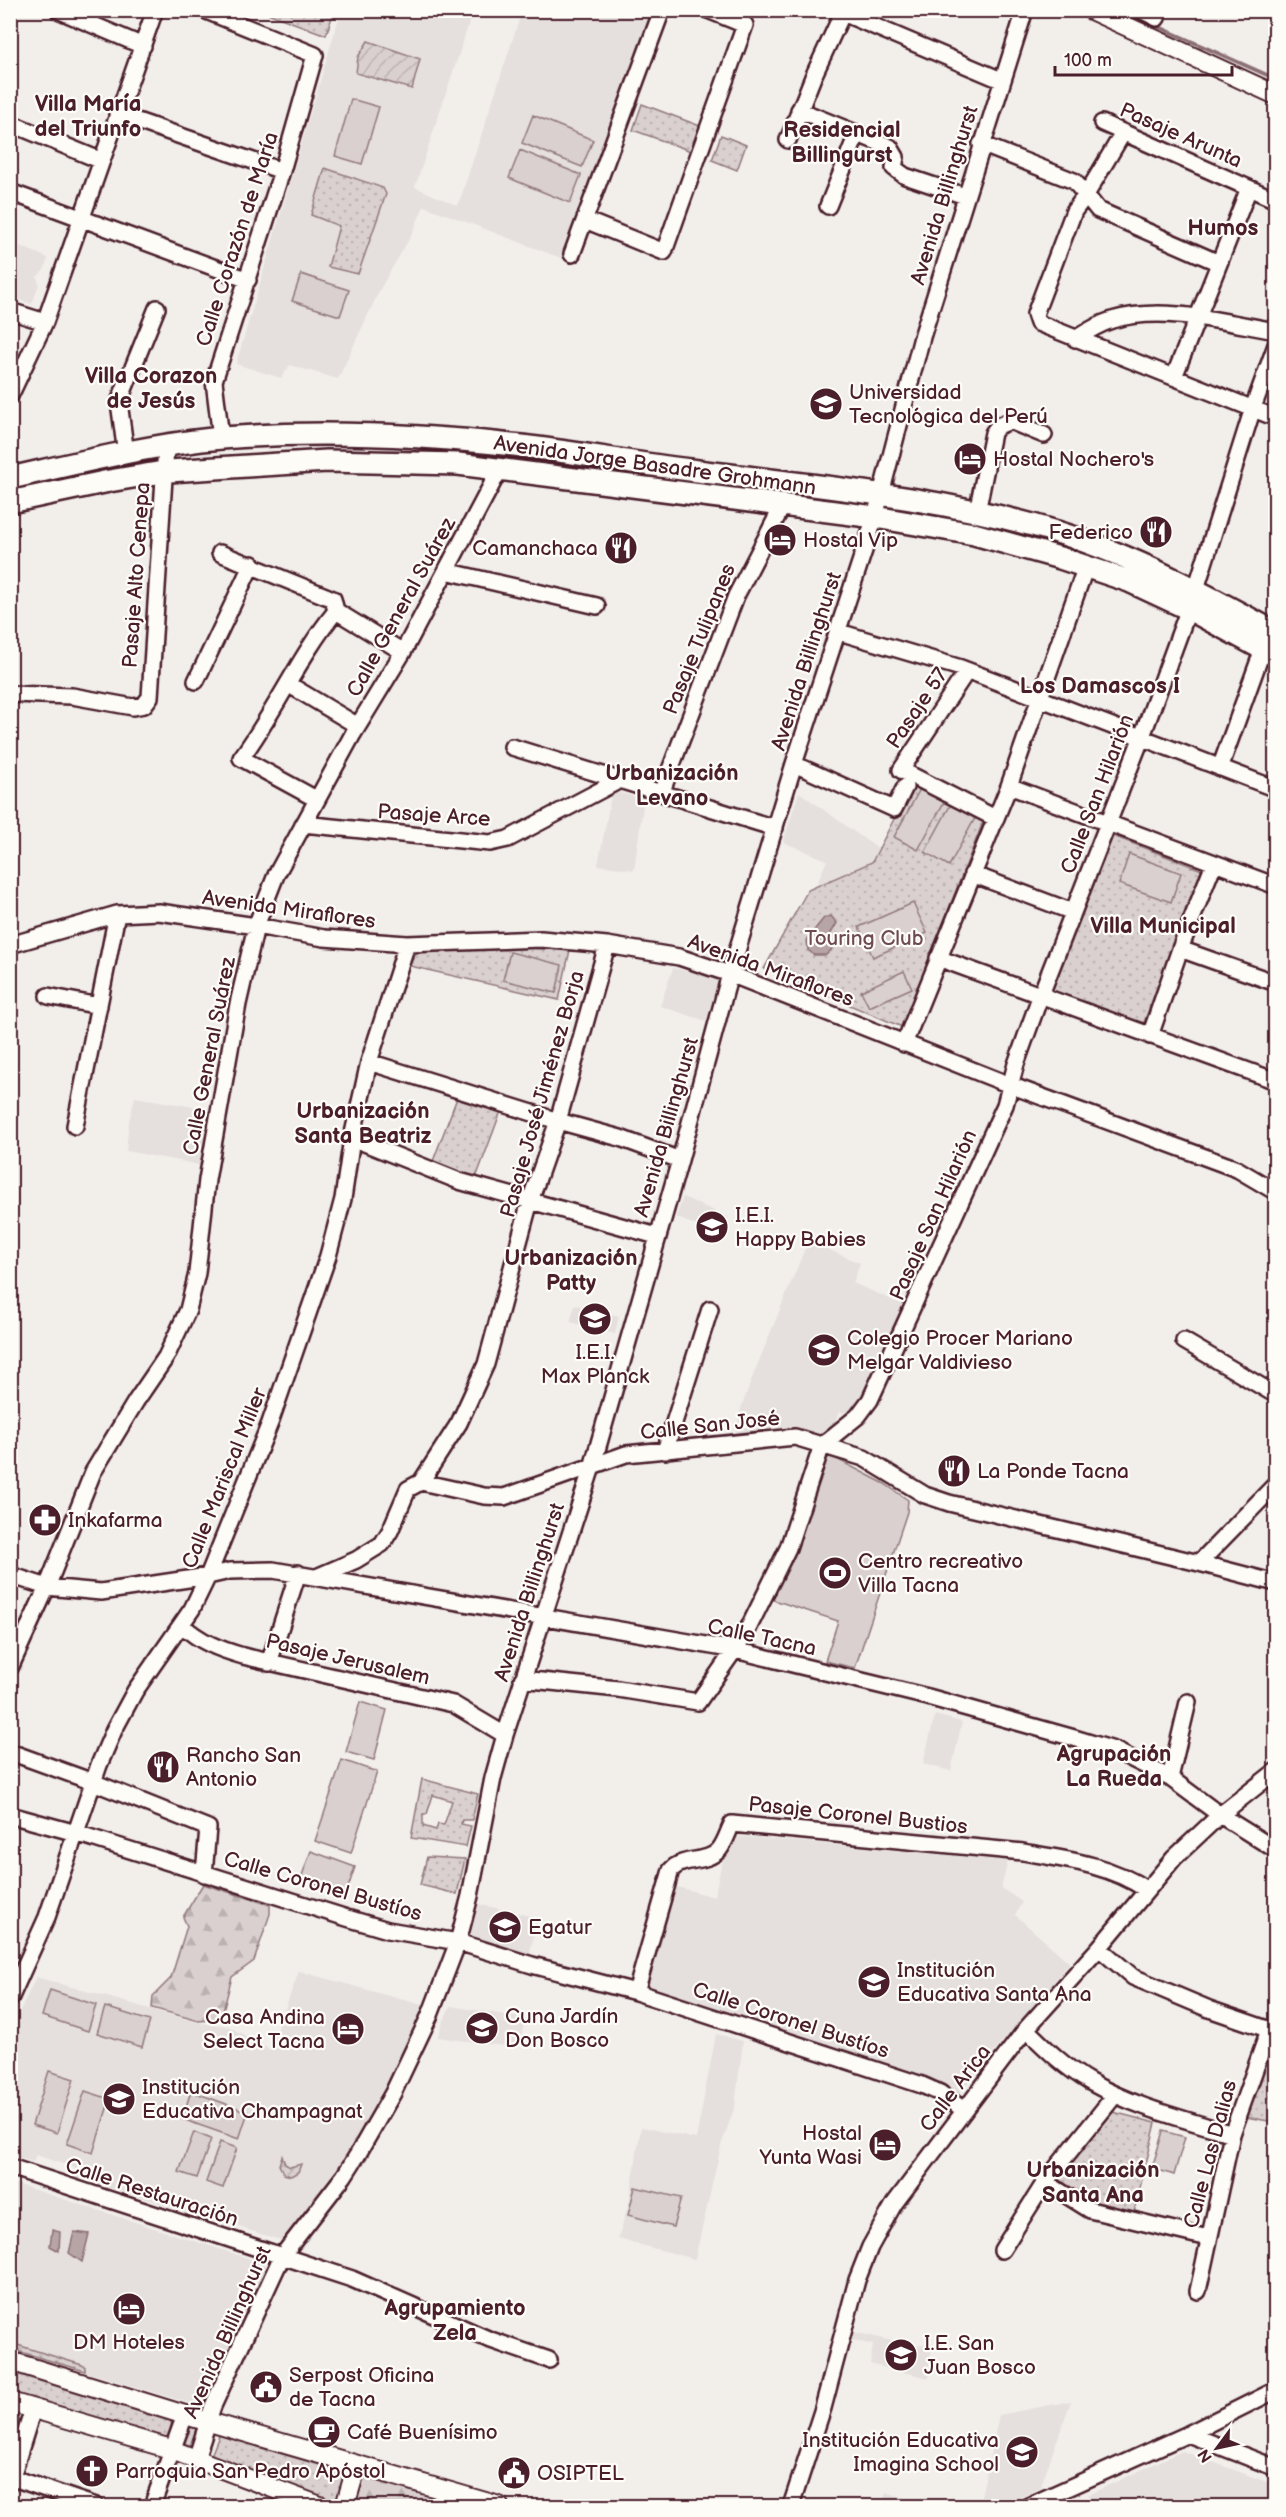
<svg xmlns="http://www.w3.org/2000/svg" width="1286" height="2517" viewBox="0 0 1286 2517" font-family="'Balsamiq Sans',sans-serif">
	<defs>
		<pattern id="grass-dots" width="8" height="8" patternUnits="userSpaceOnUse" patternTransform="scale(1.5)"><rect width="8" height="8" fill="#d9d0cf"/><path d="M2 2h.1M6 6h.1" fill="none" stroke="#bcb2b2" stroke-width="1.8" stroke-linecap="round"/></pattern>
		<pattern id="forest-firs" width="22" height="20" patternUnits="userSpaceOnUse" patternTransform="scale(1.5)"><rect width="22" height="20" fill="#d9d0cf"/><path d="M5 1l3.5 6h-7zM16 11l3.5 6h-7z" fill="#bcb2b2"/></pattern>
		<pattern id="garden-furrows" width="10" height="10" patternUnits="userSpaceOnUse" patternTransform="scale(1.5)"><rect width="10" height="10" fill="#d9d0cf"/><path d="M-1 1l2-2M0 10L10 0M9 11l2-2" fill="none" stroke="#bcb2b2"/></pattern>
	</defs>
	<rect width="100%" height="100%" fill="#f2efeb"/>
	<filter id="ink" filterUnits="userSpaceOnUse"><feTurbulence type="fractalNoise" baseFrequency=".0167" numOctaves="2"/><feDisplacementMap in="SourceGraphic" scale="12" xChannelSelector="R" yChannelSelector="G"/><feConvolveMatrix kernelMatrix="1 2 1 2 8 2 1 2 1" color-interpolation-filters="sRGB"/></filter>
	<g filter="url(#ink)">
		<path fill="#e5dfdd" d="M341 11H473L415 187 458 206 522 11H652L561 258 424 206 412 234 380 289 338 379 290 365 281 378 236 364Z
			M11 242 48 258 44 270 37 277 39 284 32 304 11 297Z
			M612 791 644 799 634 870 598 865Z
			M799 792 878 849 871 862 816 886 827 860 783 842Z
			M673 968 716 978 718 982 706 1021 660 1006Z
			M135 1097 211 1110 200 1165 126 1151 129 1121Z
			M683 1197 728 1217 722 1237 676 1217Z
			M808 1241 860 1263 853 1283 904 1305 855 1414 839 1412 832 1429 823 1434 795 1428 736 1433 741 1408 754 1373Z
			M575 1305 619 1316 615 1334 570 1322Z
			M935 1715 962 1722 951 1771 923 1764Z
			M737 1836 1008 1861 1001 1888 1022 1902 1015 1915 1070 1963 958 2094 935 2082 649 1989 646 1983 674 1886 714 1897 721 1866Z
			M478 1904 538 1918 529 1956 473 1939 471 1936Z
			M299 1971 429 2007 381 2094 367 2126 284 2241 72 2176 75 2168 36 2155 33 2162 11 2155V2030L36 1977 200 2023 228 2026 270 2050Z
			M450 2006 525 2018 519 2048 437 2037Z
			M716 2034 743 2041 735 2106 721 2146 695 2259 618 2239 630 2199 641 2127 696 2139Z
			M10 2182 263 2263 267 2270 202 2399 189 2403 11 2349Z
			M850 2331 909 2345 932 2344 929 2378 870 2364 873 2345 848 2339Z
			M1071 2401 1040 2488 1003 2506H979L999 2415Z
			M1182 2451 1275 2485V2506H1095L1088 2495Z
			M886 2492 913 2501 911 2506H882Z"/>
		<path fill="url(#grass-dots)" stroke="#92787d" stroke-width="1.5" fill-rule="evenodd" d="M262 11H334L326 35Z
			M642 104 700 126 691 151 633 130Z
			M721 135 746 145 737 170 712 160Z
			M325 168 383 188 386 194 358 274 328 267 339 226 311 215Z
			M913 782 985 817 902 1027 764 969 808 890 872 862Z
			M1108 834 1202 870 1141 1030 1048 994Z
			M502 947 570 950 559 1000 410 966 416 952Z
			M457 1098 501 1111 476 1178 433 1161Z
			M422 1779 478 1794 472 1820H462L461 1824 471 1826 466 1847 411 1838ZM433 1795 452 1801 444 1825 438 1824 436 1830 423 1826V1814H427Z
			M427 1857 465 1859 457 1894 420 1885Z
			M1272 2049 1275 2050V2122L1245 2117Z
			M1113 2112 1156 2123 1134 2212 1091 2204 1057 2178Z
			M11 2343 82 2365 85 2367V2371L11 2349Z
			M10 2368 169 2415C172 2425 174 2431 168 2440L11 2395Z
			M189 2424 196 2427 198 2431 195 2444 189 2445 183 2443Z
			M221 2431 348 2471 338 2506H331L210 2458Z"/>
		<path fill="url(#forest-firs)" stroke="#92787d" stroke-width="1.5" d="M203 1884 270 1905V1914L254 1961 232 1977 221 2019 199 2021 152 2008 153 1996 171 1978 187 1926 183 1917Z
			M366 2473 480 2506H352L361 2476Z"/>
		<path fill="url(#garden-furrows)" stroke="#92787d" stroke-width="1.5" d="M368 41 420 59 412 89 356 73 358 57Z
			M282 2156 285 2164 290 2167 301 2164 298 2172 291 2176 284 2174 279 2165Z"/>
		<path fill="#d9d0cf" stroke="#92787d" stroke-width="1.5" d="M351 99 379 107 362 164 335 156Z
			M533 115 593 140 582 167 522 143Z
			M520 150 581 175 570 203 509 178Z
			M301 274 349 290 340 316 292 301Z
			M920 789 944 802 918 850 894 837Z
			M951 804 975 818 949 866 925 852Z
			M1129 854 1181 873 1171 902 1119 884Z
			M913 903 927 933 873 957 859 927Z
			M510 952 562 965 556 993 503 980Z
			M904 971 912 988 869 1007 861 991Z
			M831 1456 885 1484 908 1500 907 1512 855 1668 825 1661 838 1621 771 1599 821 1463Z
			M360 1702 387 1710 374 1760 346 1752Z
			M342 1760 377 1772 351 1853 315 1841Z
			M311 1851 355 1867 346 1894 301 1878Z
			M50 1990 96 2005 88 2031 42 2016Z
			M105 2007 150 2021 142 2047 97 2033Z
			M49 2071 74 2079 57 2133 32 2125Z
			M85 2091 110 2099 93 2153 67 2144Z
			M191 2091 248 2112 239 2139 182 2119Z
			M1163 2131 1185 2137 1174 2175 1152 2168Z
			M194 2132 211 2139 197 2178 179 2172Z
			M220 2142 237 2148 223 2188 206 2182Z
			M635 2187 681 2198 673 2227 628 2215Z"/>
		<path fill="#b7a5a6" stroke="#8b6f75" stroke-width="1.5" d="M831 916 837 923 830 935 832 949 826 955H814L808 950 807 939 824 918Z
			M52 2230 60 2232 59 2251 50 2246Z
			M74 2232 89 2234 82 2262 69 2253Z"/>
		<g fill="none" stroke-linecap="round" stroke-linejoin="round">
			<path stroke="#8b6f75" stroke-width="4" d="M1121 10 1276 79"/>
			<g stroke="#4a1f2b" stroke-width="20">
				<path id="minor" d="M58 10 143 46
					M204 10 315 55 282 171 214 381 221 438
					M1141 10 1157 18 1159 10
					M843 13 1001 80
					M799 110 890 147 896 157 894 168 905 176 965 196
					M117 114 282 171
					M10 123 102 161
					M1102 123 1276 200
					M1123 133 1086 195 1098 210 1219 263
					M788 140 813 77 844 10
					M981 144 1074 181 1086 195 1074 211 1035 314 1038 323 1276 418
					M10 192 248 280
					M828 206 857 134
					M585 220 664 252 745 25 708 10
					M572 254 662 10
					M10 311 45 322
					M1075 339C1086 332 1099 324 1112 320 1164 305 1223 322 1276 331
					M1174 377 1249 188
					M10 396 45 322 155 10
					M126 454 119 402 157 308
					M977 512 993 433 998 426 1010 421 1044 435
					M220 553 333 599 336 611 403 652
					M446 571 597 606
					M839 632 961 668 1276 789
					M967 671 901 770 995 818
					M196 681 252 564
					M288 684 358 726
					M10 694 72 696 133 707 144 705 150 697 166 447
					M512 747 775 828
					M794 764 894 809 905 787
					M1220 768 1263 649
					M1009 786 1276 886
					M662 791 736 596 783 505
					M316 799 241 758C276 711 299 656 336 611
					M303 824 490 843 508 839 620 780
					M972 874 1073 912
					M10 945 117 914 159 912 256 926 324 938 407 944 541 939 607 945 679 957 730 974 1010 1085 1237 1169 1276 1192
					M1180 949 1276 983
					M938 958 1276 1081
					M48 996 99 1006
					M1150 1036 1180 949 1214 863
					M904 1044 1009 786 1086 566
					M369 1062 558 1121 620 1138 680 1160
					M75 1126 117 914
					M352 1138 459 1181 657 1236
					M1184 1341 1276 1395
					M665 1451 710 1309
					M421 1482 484 1496 504 1497 626 1454 795 1437 864 1458 925 1495 949 1503 1199 1563 1276 1583
					M1199 1563 1276 1484
					M10 1575 47 1587 101 1592 208 1576 230 1571 273 1570 735 1650 928 1697 1074 1738 1114 1750 1170 1778 1220 1815 1276 1850
					M319 1576 356 1560 382 1544 390 1531 408 1489 421 1482 459 1423 486 1364 530 1201 558 1121 607 945
					M182 1625C200 1642 219 1649 243 1656L453 1704 505 1735
					M269 1663 298 1573
					M10 1668 47 1587 93 1472 136 1401 166 1357 188 1310 197 1273 207 1180 238 1004 256 926 276 875 353 734 403 652 500 469
					M522 1679 618 1689 698 1702 745 1635 788 1548 822 1445 858 1416 870 1400 1005 1105 1016 1064 1040 997 1141 739 1196 589 1253 408 1276 345
					M10 1752 93 1782 208 1828 204 1874
					M1170 1778 1188 1702
					M10 1815 76 1833 347 1918 388 1930 458 1942 532 1965 636 1992 922 2085 940 2093 964 2110
					M1099 1948 1133 1977 1209 2009 1276 2032
					M636 1992 671 1870C684 1856 706 1864 719 1850 725 1843 728 1832 732 1824L1023 1852C1065 1859 1111 1865 1147 1890
					M10 1999 47 1917 99 1765 114 1730 135 1691 192 1609 208 1576 270 1423 328 1256 343 1199 352 1138 369 1062 407 944
					M1026 2029C1046 2049 1066 2068 1090 2082 1134 2107 1185 2119 1232 2134
					M10 2167 352 2279 488 2339 549 2360
					M1045 2182 1090 2210 1208 2238
					M1002 2250 1045 2182 1115 2095
					M1198 2291 1232 2134 1269 2030
					M1188 2434 1276 2468
					M196 2459 213 2406 282 2256 344 2176 358 2154 393 2093 430 2015 458 1942 470 1896 493 1778 505 1735 593 1464 680 1160 730 974 794 764 875 517 922 337 1025 10
					M10 2477 96 2506
					M10 2483 33 2409
					M152 2506 185 2415
					M791 2506 823 2408 857 2280 870 2247 894 2204 1026 2029 1099 1948 1174 1858 1220 1815 1276 1771
					M1028 2506 1188 2434 1276 2390"/>
			</g>
			<g stroke="#4a1f2b" stroke-width="22">
				<path id="major" d="M1091 10 1276 95
					M10 2361 185 2415 499 2506
					M10 2402 164 2447 320 2506
					M345 2506 357 2465"/>
			</g>
			<g stroke="#4a1f2b" stroke-width="26">
				<path id="highway" d="M10 478C77 463 154 444 222 438 321 430 424 435 522 446 578 453 634 463 690 470 813 486 938 496 1057 532 1134 556 1205 594 1276 633
					M10 502 109 481 169 471 327 461 458 464 875 517 974 534 1060 558 1129 581 1189 609 1276 656"/>
			</g>
			<use href="#minor" stroke="#fdfcf7" stroke-width="15"/>
			<use href="#major" stroke="#fdfcf7" stroke-width="18"/>
			<use href="#highway" stroke="#fdfcf7" stroke-width="21"/>
		</g>
	</g>
	<defs>
		<g id="university-disc" transform="scale(1.725)"><circle r="9.5" fill="#4a1f2b" stroke="#fdfcf7"/><path d="M0-5L7-2L0 1L-7-2ZM-4 1L0 2.5L4 1V4Q0 6-4 4Z" fill="#fff"/></g>
		<g id="hotel-disc" transform="scale(1.725)"><circle r="9.5" fill="#4a1f2b" stroke="#fdfcf7"/><path d="M-6-4.5h1.5V1H6V5H4.5V3h-9V5H-6ZM-4 0a1.8 1.8 0 1 1 3.6 0ZM.5 0V-2.5h3Q6-2.5 6 0Z" fill="#fff"/></g>
		<g id="restaurant-disc" transform="scale(1.725)"><circle r="9.5" fill="#4a1f2b" stroke="#fdfcf7"/><path d="M-5-6h1v4h1v-4h1v4h1v-4h1v5L-1.5 .5V6h-2V.5L-5-1ZM5-6V6H3V1.5H1.5Q1.5-4 5-6Z" fill="#fff"/></g>
		<g id="school-disc" transform="scale(1.725)"><circle r="9.5" fill="#4a1f2b" stroke="#fdfcf7"/><path d="M0-5L7-2L0 1L-7-2ZM-4 1L0 2.5L4 1V4Q0 6-4 4Z" fill="#fff"/></g>
		<g id="pharmacy-disc" transform="scale(1.725)"><circle r="9.5" fill="#4a1f2b" stroke="#fdfcf7"/><path d="M-2-6h4v4h4v4h-4v4h-4v-4h-4v-4h4Z" fill="#fff"/></g>
		<g id="stadium-disc" transform="scale(1.725)"><circle r="9.5" fill="#4a1f2b" stroke="#fdfcf7"/><path d="M0-5a6.5 5 0 1 0 0 10a6.5 5 0 1 0 0-10ZM-3.5-1.8h7v3.6h-7Z" fill="#fff"/></g>
		<g id="civic-disc" transform="scale(1.725)"><circle r="9.5" fill="#4a1f2b" stroke="#fdfcf7"/><path d="M-.6-6.5H3V-4.5H.6V-3L4-1V1h2V6H-6V1h2V-1L-.6-3ZM-1.2 2.5V6h2.4V2.5Z" fill="#fff"/></g>
		<g id="cafe-disc" transform="scale(1.725)"><circle r="9.5" fill="#4a1f2b" stroke="#fdfcf7"/><path d="M-5.5-4.5H6V0H3Q3 3.5 0 3.5H-2.5Q-5.5 3.5-5.5 0ZM3-3.2v2h1.7v-2ZM-6 4.5H4V6H-6Z" fill="#fff"/></g>
		<g id="church-disc" transform="scale(1.725)"><circle r="9.5" fill="#4a1f2b" stroke="#fdfcf7"/><path d="M-1.2-6h2.4v3.5h3.3v2.4h-3.3V6h-2.4V-.1h-3.3v-2.4h3.3Z" fill="#fff"/></g>
	</defs>
	<g fill-rule="evenodd">
		<use href="#university-disc" x="826" y="404"/>
		<use href="#hotel-disc" x="970" y="459"/>
		<use href="#restaurant-disc" x="1156" y="532"/>
		<use href="#hotel-disc" x="780" y="540"/>
		<use href="#restaurant-disc" x="621" y="548"/>
		<use href="#school-disc" x="712" y="1227"/>
		<use href="#school-disc" x="595" y="1319"/>
		<use href="#school-disc" x="824" y="1350"/>
		<use href="#restaurant-disc" x="954" y="1471"/>
		<use href="#pharmacy-disc" x="45" y="1520"/>
		<use href="#stadium-disc" x="835" y="1573"/>
		<use href="#restaurant-disc" x="163" y="1767"/>
		<use href="#university-disc" x="505" y="1927"/>
		<use href="#school-disc" x="874" y="1982"/>
		<use href="#school-disc" x="482" y="2028"/>
		<use href="#hotel-disc" x="348" y="2029"/>
		<use href="#school-disc" x="119" y="2099"/>
		<use href="#hotel-disc" x="885" y="2145"/>
		<use href="#hotel-disc" x="129" y="2309"/>
		<use href="#school-disc" x="901" y="2355"/>
		<use href="#civic-disc" x="266" y="2387"/>
		<use href="#cafe-disc" x="324" y="2432"/>
		<use href="#school-disc" x="1022" y="2452"/>
		<use href="#church-disc" x="92" y="2471"/>
		<use href="#civic-disc" x="514" y="2473"/>
	</g>
	<g text-anchor="middle" stroke-width="4.5" stroke-linejoin="round" paint-order="stroke">
		<g font-size="21" fill="#4a1f2b" stroke="#fdfcf7">
			<text transform="translate(1181 135) rotate(24)" y="7">Pasaje Arunta</text>
			<text transform="translate(944 195) rotate(-73)" y="7">Avenida Billinghurst</text>
			<text transform="translate(237 239) rotate(-72)" y="7">Calle Corazón de María</text>
			<text transform="translate(655 465) rotate(8)" y="7">Avenida Jorge Basadre Grohmann</text>
			<text transform="translate(136 575) rotate(-86)" y="7">Pasaje Alto Cenepa</text>
			<text transform="translate(401 607) rotate(-61)" y="7">Calle General Suárez</text>
			<text transform="translate(699 639) rotate(-68)" y="7">Pasaje Tulipanes</text>
			<text transform="translate(806 661) rotate(-72)" y="7">Avenida Billinghurst</text>
			<text transform="translate(917 708) rotate(-56)" y="7">Pasaje 57</text>
			<text transform="translate(1097 794) rotate(-69)" y="7">Calle San Hilarión</text>
			<text transform="translate(434 815) rotate(4)" y="7">Pasaje Arce</text>
			<text transform="translate(289 909) rotate(8)" y="7">Avenida Miraflores</text>
			<text transform="translate(771 970) rotate(20)" y="7">Avenida Miraflores</text>
			<text transform="translate(209 1056) rotate(-79)" y="7">Calle General Suárez</text>
			<text transform="translate(542 1094) rotate(-74)" y="7">Pasaje José Jiménez Borja</text>
			<text transform="translate(666 1127) rotate(-74)" y="7">Avenida Billinghurst</text>
			<text transform="translate(933 1215) rotate(-66)" y="7">Pasaje San Hilarión</text>
			<text transform="translate(710 1425) rotate(-6)" y="7">Calle San José</text>
			<text transform="translate(224 1478) rotate(-68)" y="7">Calle Mariscal Miller</text>
			<text transform="translate(529 1592) rotate(-72)" y="7">Avenida Billinghurst</text>
			<text transform="translate(762 1637) rotate(12)" y="7">Calle Tacna</text>
			<text transform="translate(348 1659) rotate(13)" y="7">Pasaje Jerusalem</text>
			<text transform="translate(858 1815) rotate(6)" y="7">Pasaje Coronel Bustios</text>
			<text transform="translate(323 1886) rotate(16)" y="7">Calle Coronel Bustíos</text>
			<text transform="translate(791 2020) rotate(18)" y="7">Calle Coronel Bustíos</text>
			<text transform="translate(955 2088) rotate(-53)" y="7">Calle Arica</text>
			<text transform="translate(1210 2154) rotate(-75)" y="7">Calle Las Dalias</text>
			<text transform="translate(152 2192) rotate(18)" y="7">Calle Restauración</text>
			<text transform="translate(227 2332) rotate(-66)" y="7">Avenida Billinghurst</text>
		</g>
		<g font-size="21" fill="#4a1f2b" stroke="#fdfcf7" text-anchor="start">
			<text x="849" y="399">Universidad<tspan x="849" dy="24">Tecnológica del Perú</tspan></text>
			<text x="993" y="466">Hostal Nochero's</text>
			<text x="1133" y="539" text-anchor="end">Federico</text>
			<text x="803" y="547">Hostal Vip</text>
			<text x="598" y="555" text-anchor="end">Camanchaca</text>
			<text x="735" y="1222">I.E.I.<tspan x="735" dy="24">Happy Babies</tspan></text>
			<text x="847" y="1345">Colegio Procer Mariano<tspan x="847" dy="24">Melgar Valdivieso</tspan></text>
			<text x="595" y="1359" text-anchor="middle">I.E.I.<tspan x="595" dy="24">Max Planck</tspan></text>
			<text x="977" y="1478">La Ponde Tacna</text>
			<text x="68" y="1527">Inkafarma</text>
			<text x="858" y="1568">Centro recreativo<tspan x="858" dy="24">Villa Tacna</tspan></text>
			<text x="186" y="1762">Rancho San<tspan x="186" dy="24">Antonio</tspan></text>
			<text x="528" y="1934">Egatur</text>
			<text x="897" y="1977">Institución<tspan x="897" dy="24">Educativa Santa Ana</tspan></text>
			<text x="505" y="2023">Cuna Jardín<tspan x="505" dy="24">Don Bosco</tspan></text>
			<text x="325" y="2024" text-anchor="end">Casa Andina<tspan x="325" dy="24">Select Tacna</tspan></text>
			<text x="142" y="2094">Institución<tspan x="142" dy="24">Educativa Champagnat</tspan></text>
			<text x="862" y="2140" text-anchor="end">Hostal<tspan x="862" dy="24">Yunta Wasi</tspan></text>
			<text x="129" y="2349" text-anchor="middle">DM Hoteles</text>
			<text x="924" y="2350">I.E. San<tspan x="924" dy="24">Juan Bosco</tspan></text>
			<text x="289" y="2382">Serpost Oficina<tspan x="289" dy="24">de Tacna</tspan></text>
			<text x="347" y="2439">Café Buenísimo</text>
			<text x="999" y="2447" text-anchor="end">Institución Educativa<tspan x="999" dy="24">Imagina School</tspan></text>
			<text x="115" y="2478">Parroquia San Pedro Apóstol</text>
			<text x="537" y="2480">OSIPTEL</text>
		</g>
		<g font-size="21" fill="#6e4b54" stroke="#fdfcf7">
			<text x="864" y="945">Touring Club</text>
		</g>
		<g font-size="22" font-weight="bold" fill="#4a1f2b" stroke="#fdfcf7">
			<text x="88" y="111">Villa María<tspan x="88" dy="25">del Triunfo</tspan></text>
			<text x="842" y="137">Residencial<tspan x="842" dy="25">Billingurst</tspan></text>
			<text x="1223" y="235">Humos</text>
			<text x="151" y="383">Villa Corazon<tspan x="151" dy="25">de Jesús</tspan></text>
			<text x="1100" y="693">Los Damascos I</text>
			<text x="672" y="780">Urbanización<tspan x="672" dy="25">Levano</tspan></text>
			<text x="1163" y="933">Villa Municipal</text>
			<text x="363" y="1118">Urbanización<tspan x="363" dy="25">Santa Beatriz</tspan></text>
			<text x="571" y="1265">Urbanización<tspan x="571" dy="25">Patty</tspan></text>
			<text x="1114" y="1761">Agrupación<tspan x="1114" dy="25">La Rueda</tspan></text>
			<text x="1093" y="2177">Urbanización<tspan x="1093" dy="25">Santa Ana</tspan></text>
			<text x="455" y="2315">Agrupamiento<tspan x="455" dy="25">Zela</tspan></text>
		</g>
	</g>
	<rect width="1286" height="2517" fill="none" stroke="#fdfcf7" stroke-width="36"/>
	<rect x="18" y="18" width="1250" height="2481" fill="none" stroke="#4a1f2b" stroke-width="2" filter="url(#ink)"/>
	<g transform="translate(1217 2448) rotate(237)" stroke="#fdfcf7" stroke-width="4.5" paint-order="stroke">
	<path d="M0-4.5L10 22L0 15L-10 22Z" fill="#4a1f2b"/>
	<text y="-9" font-size="16" font-weight="bold" text-anchor="middle" fill="#4a1f2b">N</text>
	</g>
	<path d="M1055 66v9h177v-9" fill="none" stroke="#4a1f2b" stroke-width="3"/>
	<text x="1064" y="66" font-size="18" fill="#4a1f2b" stroke="#fdfcf7" stroke-width="4.5" paint-order="stroke">100 m</text>
</svg>
